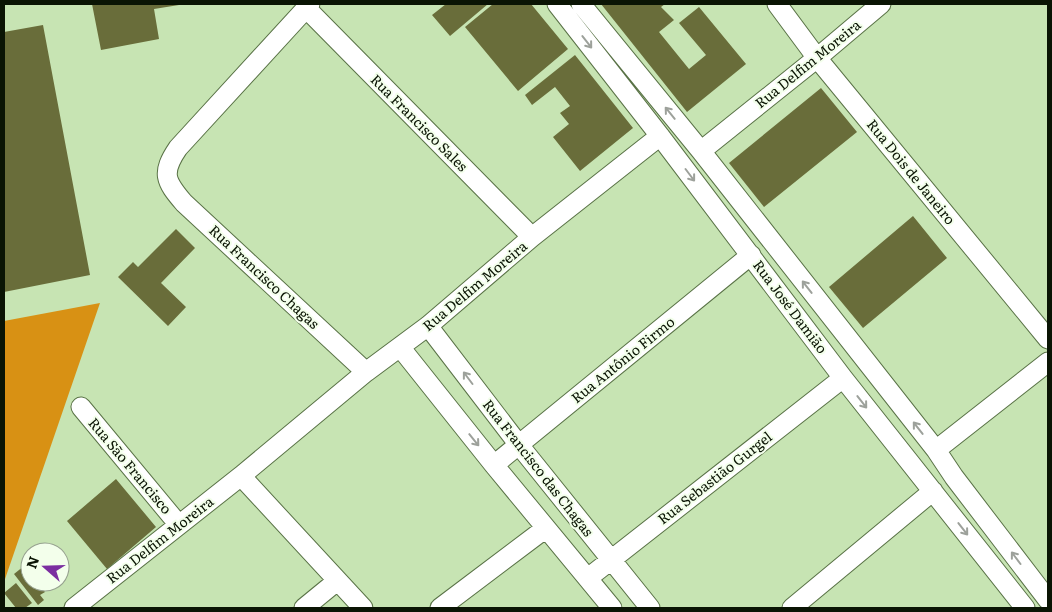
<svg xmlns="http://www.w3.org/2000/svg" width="1052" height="612" viewBox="0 0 1052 612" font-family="Literata,serif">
	<rect width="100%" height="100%" fill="#c7e4b3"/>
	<path fill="#d89114" d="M100 303 4 582V321Z"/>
	<path fill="#696d3a" d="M92 4H179V5L154 9 159 39 101 50Z
		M446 4H488L450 36 432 15Z
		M493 4H531L568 49 518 91 465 27Z
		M601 4H665L661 7 674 20 659 32 689 69 706 55 679 23 699 7 746 64 687 112Z
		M43 25 90 275 4 292V32Z
		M575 55 633 128 580 171 553 137 569 124 560 113 570 106 555 87 532 105 525 95Z
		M821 88 857 132 764 207 729 163Z
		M913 216 947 258 863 328 829 287Z
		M176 229 195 248 161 283 186 307 168 326 118 277 133 262 138 267Z
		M116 479 156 527 107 569 67 521Z
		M24 566 30 573V582H37L45 592 40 595 44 600 38 605 14 574Z
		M16 583 32 603 25 608H16L4 593Z"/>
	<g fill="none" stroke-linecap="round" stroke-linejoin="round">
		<g stroke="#597246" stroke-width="21">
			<path id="minor" d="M310 4 178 148C161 173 165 181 184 203L366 372
				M557 4 660 136 843 378 1025 608
				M581 4 701 151 936 450 954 477 1048 600
				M777 4 817 58 1048 339
				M306 8 532 237
				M701 151 817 58 881 4
				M428 326 519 445 650 608
				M400 347 494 465 612 608
				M81 407 179 525
				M936 450 1048 362
				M494 465 751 255
				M241 476 363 608
				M588 578 843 378
				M74 608 241 476 366 372 428 326 532 237 660 136
				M304 608 337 581
				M440 608 546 528
				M792 608 933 491"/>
		</g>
		<use href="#minor" stroke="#fff" stroke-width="19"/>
	</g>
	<defs><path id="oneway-shaft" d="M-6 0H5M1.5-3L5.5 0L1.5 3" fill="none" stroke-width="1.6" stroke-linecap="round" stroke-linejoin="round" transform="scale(1.25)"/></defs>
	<g stroke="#9da19b">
		<use href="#oneway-shaft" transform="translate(587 42) rotate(52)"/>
		<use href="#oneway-shaft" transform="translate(670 113) rotate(-129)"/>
		<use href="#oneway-shaft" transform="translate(690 175) rotate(53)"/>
		<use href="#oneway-shaft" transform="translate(807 287) rotate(-128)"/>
		<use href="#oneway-shaft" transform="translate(468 378) rotate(-127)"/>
		<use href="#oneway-shaft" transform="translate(862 402) rotate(52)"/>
		<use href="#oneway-shaft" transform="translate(918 428) rotate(-128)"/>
		<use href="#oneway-shaft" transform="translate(474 440) rotate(51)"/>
		<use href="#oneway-shaft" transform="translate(963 529) rotate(52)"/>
		<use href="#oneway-shaft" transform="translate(1016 558) rotate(-127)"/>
	</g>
	<g text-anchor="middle" stroke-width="4" stroke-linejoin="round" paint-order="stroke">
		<g font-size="14" fill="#0a1404" stroke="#f3ffeb">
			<text transform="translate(808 64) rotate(-39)" y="5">Rua Delfim Moreira</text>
			<text transform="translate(419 123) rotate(45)" y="5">Rua Francisco Sales</text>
			<text transform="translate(911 172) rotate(51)" y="5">Rua Dois de Janeiro</text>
			<text transform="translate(264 277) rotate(43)" y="5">Rua Francisco Chagas</text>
			<text transform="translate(475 286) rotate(-40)" y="5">Rua Delfim Moreira</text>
			<text transform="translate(790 307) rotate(53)" y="5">Rua José Damião</text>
			<text transform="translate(623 360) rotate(-39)" y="5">Rua Antônio Firmo</text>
			<text transform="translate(130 466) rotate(50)" y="5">Rua São Francisco</text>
			<text transform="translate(538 468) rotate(52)" y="5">Rua Francisco das Chagas</text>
			<text transform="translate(715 478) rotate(-38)" y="5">Rua Sebastião Gurgel</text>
			<text transform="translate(160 540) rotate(-38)" y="5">Rua Delfim Moreira</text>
		</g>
	</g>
	<rect width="1052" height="612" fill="none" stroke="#0a1404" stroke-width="10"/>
	<g transform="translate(45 567) rotate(290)"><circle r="24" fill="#f3ffeb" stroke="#96a18f"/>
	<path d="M0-4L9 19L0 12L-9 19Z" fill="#7b2ea0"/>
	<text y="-8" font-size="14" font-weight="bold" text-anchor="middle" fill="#0a1404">N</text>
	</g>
</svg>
